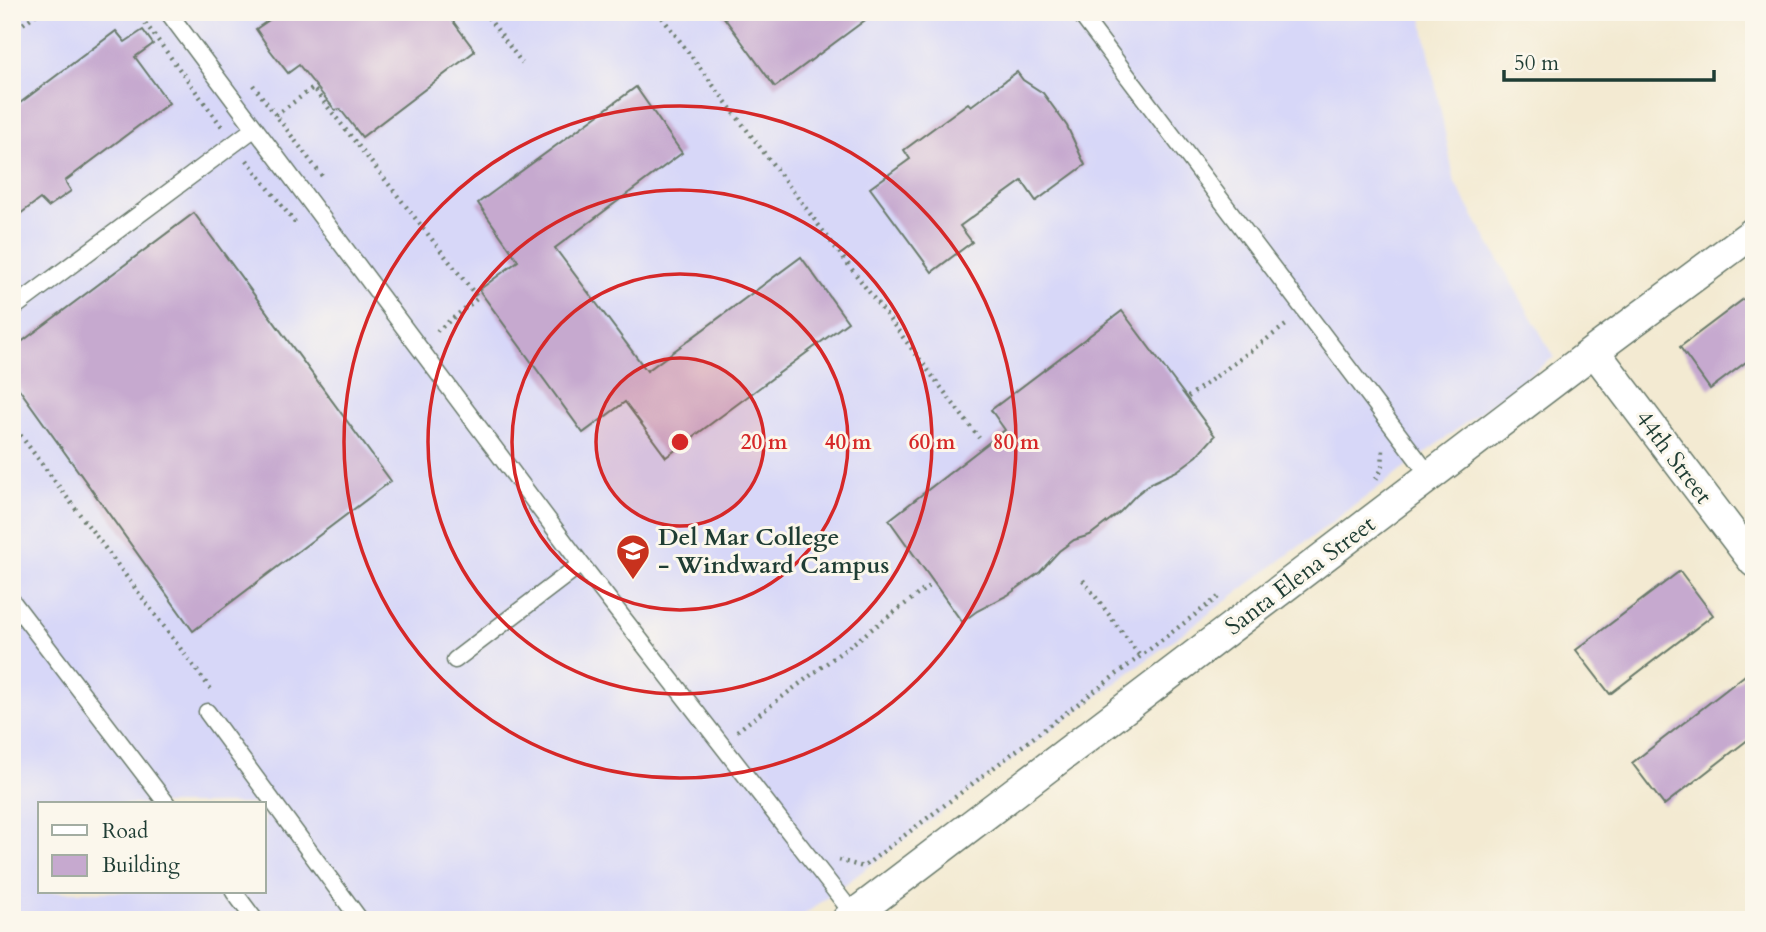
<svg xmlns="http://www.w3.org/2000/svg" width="1766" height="932" viewBox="0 0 1766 932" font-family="Cardo,serif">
	<rect width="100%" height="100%" fill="#fbf7ec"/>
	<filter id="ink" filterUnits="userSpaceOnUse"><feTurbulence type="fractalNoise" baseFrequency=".0143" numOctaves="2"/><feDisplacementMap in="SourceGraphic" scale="14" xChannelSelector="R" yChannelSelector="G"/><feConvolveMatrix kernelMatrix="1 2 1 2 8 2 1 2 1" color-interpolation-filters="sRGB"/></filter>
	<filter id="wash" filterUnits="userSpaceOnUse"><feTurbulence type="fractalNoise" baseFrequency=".00686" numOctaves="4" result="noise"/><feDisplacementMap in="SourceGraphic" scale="28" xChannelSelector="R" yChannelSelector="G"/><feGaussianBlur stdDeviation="1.57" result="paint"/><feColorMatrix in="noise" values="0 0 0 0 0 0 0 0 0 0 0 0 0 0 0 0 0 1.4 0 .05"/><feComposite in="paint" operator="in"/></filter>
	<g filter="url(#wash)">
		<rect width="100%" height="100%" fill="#f3ead2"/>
		<path fill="#d7d7f8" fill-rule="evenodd" d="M12 12H1421L1455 183 1554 357 797 920H12ZM40 804H264V892H40Z"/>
		<g id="blocks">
			<path fill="#c6a9cf" d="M268 12H446L475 51 362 137 340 109 335 110 299 65 288 73 270 50 256 29 272 18Z
				M720 12H876L775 87Z
				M143 30 153 44 135 57 169 103 65 181 71 191 48 207 40 199 12 220V109L116 31 125 42Z
				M1017 72 1023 80 1043 93 1067 126 1085 165 1036 201 1022 181 960 226 972 242 932 272 870 188 910 159 904 150 968 103 971 106Z
				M636 87 682 153 555 248 647 371 801 257 848 322 666 457 625 402 583 433 479 290 518 261 478 203Z
				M194 213 391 481 193 631 12 379V349Z
				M1745 298 1748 302 1754 298V356L1710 389 1680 347Z
				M1122 311 1215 436 1197 456 1177 471 1151 483 1136 495 1120 512 1090 535 1074 540 1059 551 1040 572 1008 595 977 611 962 622 889 520 1005 430 991 410Z
				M1680 571 1713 615 1610 694 1576 650Z
				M1753 669 1754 735 1664 805 1632 763Z"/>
		</g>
	</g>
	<g filter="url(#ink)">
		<use href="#blocks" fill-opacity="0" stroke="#697a6b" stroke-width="2"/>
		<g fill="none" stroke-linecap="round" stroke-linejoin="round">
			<g stroke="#697a6b" stroke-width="19">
				<path id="lane" d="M168 12 581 564 854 915
					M1079 12 1430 476
					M12 309 255 128
					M12 601 167 804
					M455 660 581 564
					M207 712 360 920
					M234 892 255 920"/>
			</g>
			<g stroke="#697a6b" stroke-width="33">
				<path id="street" d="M1594 351 1754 562
					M847 920 1594 351 1754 232"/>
			</g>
			<path stroke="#697a6b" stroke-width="4.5" stroke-dasharray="2 5" stroke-linecap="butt" d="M137 12 223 128
				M484 12 522 63
				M658 12 979 438
				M1051 12 1059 22
				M12 32 39 12
				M253 85 322 176
				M276 115 313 88 478 298 437 331
				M247 160 295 223
				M1188 397 1286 325
				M12 424 213 692
				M1376 479 1382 469 1383 450
				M1083 580 1140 656
				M737 731 929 586
				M839 860 863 867 1221 595"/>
			<use href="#lane" stroke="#fff" stroke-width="16"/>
			<use href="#street" stroke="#fff" stroke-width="30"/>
		</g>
	</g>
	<circle cx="680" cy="442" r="84" fill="#d62828" fill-opacity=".12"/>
	<g fill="none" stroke="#d62828" stroke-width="3.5">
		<circle cx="680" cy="442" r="84"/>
		<circle cx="680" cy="442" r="168"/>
		<circle cx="680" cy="442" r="252"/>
		<circle cx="680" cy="442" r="336"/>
	</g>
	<defs>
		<g id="university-pin" transform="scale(1.75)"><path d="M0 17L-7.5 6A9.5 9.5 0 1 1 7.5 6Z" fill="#c8321e" stroke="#fbf7ec"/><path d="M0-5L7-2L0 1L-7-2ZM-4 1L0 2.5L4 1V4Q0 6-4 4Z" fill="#fff"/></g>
	</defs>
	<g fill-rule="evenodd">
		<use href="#university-pin" x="633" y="551"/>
	</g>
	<g text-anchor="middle" stroke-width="6" stroke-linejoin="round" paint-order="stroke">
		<g font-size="24" fill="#1f3d34" stroke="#fbf7ec">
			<text transform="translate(1674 457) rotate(53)" y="8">44th Street</text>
			<text transform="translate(1300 575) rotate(-37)" y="8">Santa Elena Street</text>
		</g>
		<g font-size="24" font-weight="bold" fill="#1f3d34" stroke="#fbf7ec" text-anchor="start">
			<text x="658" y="545">Del Mar College<tspan x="658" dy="28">- Windward Campus</tspan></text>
		</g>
	</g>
	<circle cx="680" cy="442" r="10" fill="#d62828" stroke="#fbf7ec" stroke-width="3.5"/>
	<g font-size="21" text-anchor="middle" font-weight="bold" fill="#d62828" stroke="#fbf7ec" stroke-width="6" stroke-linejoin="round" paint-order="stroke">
		<text x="764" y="449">20 m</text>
		<text x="848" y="449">40 m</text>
		<text x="932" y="449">60 m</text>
		<text x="1016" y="449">80 m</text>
	</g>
	<rect width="1766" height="932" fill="none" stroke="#fbf7ec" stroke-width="42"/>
	<rect x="38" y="802" width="228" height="91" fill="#fbf7ec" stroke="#a3ada2" stroke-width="2"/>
	<rect x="52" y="825" width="35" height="10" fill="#ffffff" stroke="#a3ada2" stroke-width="2"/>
	<text x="102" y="838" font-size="21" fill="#1f3d34">Road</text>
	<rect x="52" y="855" width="35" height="21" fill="#c6a9cf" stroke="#a3ada2" stroke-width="2"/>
	<text x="102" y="872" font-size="21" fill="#1f3d34">Building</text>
	<path d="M1504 70v10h210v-10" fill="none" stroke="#1f3d34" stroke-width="3.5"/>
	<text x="1514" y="70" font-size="21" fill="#1f3d34" stroke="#fbf7ec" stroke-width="5" paint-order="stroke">50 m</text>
</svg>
